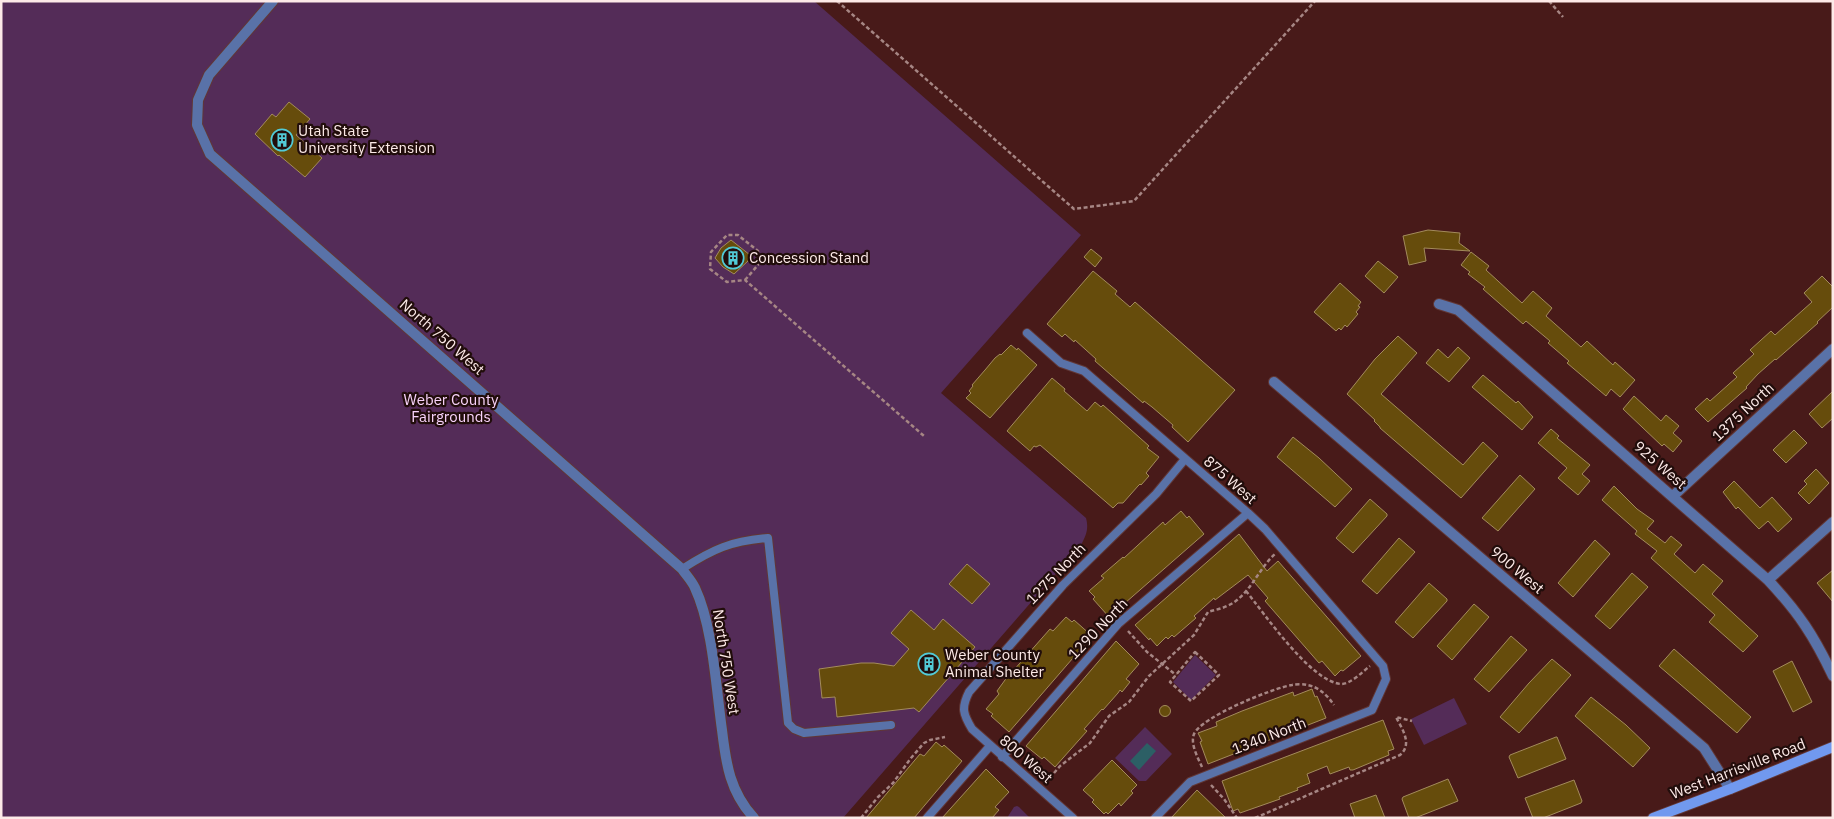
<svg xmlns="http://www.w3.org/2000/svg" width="1834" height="819" viewBox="0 0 1834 819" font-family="'IBM Plex Sans',sans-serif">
	<rect width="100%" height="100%" fill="#481a19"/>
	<path fill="#542c58" d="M1 1H814L1081 235 941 393 1086 518C1089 529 1086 535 1081 545L843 818H1Z
		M1195 655 1216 675 1191 700 1173 682Z
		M1454 698 1467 724 1424 745 1411 719Z
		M1145 727 1172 754 1146 781H1139L1115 758Z
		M1017 806 1019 807 1030 818H1007L1014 807Z"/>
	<path fill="#2c5f65" d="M1147 743 1156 751 1139 770 1130 761Z"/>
	<path fill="#664c0c" stroke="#a38b5c" d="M289 102 310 119 296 135 322 158 305 177 279 155 278 156 255 134 272 114 276 117Z
		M1428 230 1460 233 1459 243 1470 251 1424 248 1426 261 1409 265 1403 236Z
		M731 240 750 255 748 261 734 274 723 267 715 258 721 248Z
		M1091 249 1102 258 1095 267 1084 257Z
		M1471 252 1489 266 1486 270 1522 303 1533 291 1552 308 1546 316 1581 347 1587 341 1613 365 1615 362 1635 380 1620 397 1611 389 1606 396 1567 363 1569 361 1548 343 1550 341 1526 321 1523 324 1483 289 1485 287 1468 274 1470 272 1461 265Z
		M1378 261 1398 277 1384 293 1365 276Z
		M1093 271 1117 291 1115 294 1130 307 1135 302 1235 390 1188 442 1172 427 1173 425 1152 407 1144 401 1143 403 1095 361 1096 359 1075 340 1074 342 1065 334 1062 337 1047 324Z
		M1822 276 1833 287V307L1817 322 1818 323 1776 360 1775 359 1758 374 1746 387 1747 388 1708 422 1695 409 1707 398 1710 401 1737 377 1733 373 1754 354 1750 350 1771 331 1775 335 1812 302 1804 293Z
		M1340 283 1361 302 1358 306 1360 307 1356 312 1358 314 1347 327 1345 325 1341 330 1339 328 1336 331 1314 312Z
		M1398 336 1417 353 1381 394 1463 465 1483 442 1498 456 1461 498 1380 428V427L1374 421 1375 420 1347 394 1375 359Z
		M1011 345 1017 350 1018 348 1037 365 990 418 966 398 971 393 969 391 973 386 972 385 985 370 995 358 1000 354 1001 355Z
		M1458 347 1470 358 1449 382 1426 363 1438 349 1448 358Z
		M1483 375 1516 403 1518 401 1533 417 1522 430 1472 387Z
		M1052 378 1065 389 1064 391 1087 411 1095 402 1101 407 1103 405 1149 446 1147 448 1159 457 1146 473 1149 476 1141 485 1140 484 1138 486 1123 503H1118L1113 508 1040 445 1036 447 1034 446 1030 451 1007 431Z
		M1833 391V418L1822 428 1809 414Z
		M1634 396 1661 421 1666 415 1679 426 1673 433 1682 441 1673 452 1664 444 1662 446 1623 409Z
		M1551 429 1559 436 1557 438 1590 465 1582 474 1590 481 1578 495 1558 478 1567 468 1538 443Z
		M1794 430 1807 443 1786 463 1773 450Z
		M1293 437 1319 458 1352 489 1335 507 1277 457Z
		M1816 469 1829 483 1809 504 1798 493 1807 484 1804 481Z
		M1520 475 1535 489 1498 531 1482 518Z
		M1734 481 1760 508 1772 497 1792 519 1778 532 1768 521 1759 529 1738 507 1736 509 1723 492Z
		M1614 486 1637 509 1654 521 1647 529 1665 543 1671 536 1682 545 1674 554 1695 573 1703 564 1723 581 1712 594 1758 636 1743 652 1709 622 1715 615 1651 558 1657 551 1635 534 1637 531 1602 500Z
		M1370 499 1387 514V516L1353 553 1336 538Z
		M1181 511 1187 518 1189 516 1204 534 1109 617 1093 599 1095 597 1089 591 1104 578 1101 576 1123 557 1124 558 1163 522 1165 525Z
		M1239 534 1267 571 1278 561 1361 656 1343 671 1341 670 1335 676 1322 661 1319 663 1265 601 1268 598 1248 575 1215 600 1214 598 1194 616 1196 618 1174 637 1172 635 1168 639 1166 637 1157 646 1150 638 1149 640 1135 625Z
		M1399 538 1415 552 1377 594 1362 581Z
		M1595 540 1610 554 1573 597 1558 583Z
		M967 564 990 584 972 604 949 584Z
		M1833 570V602L1817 583Z
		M1632 573 1648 587 1610 629 1595 616Z
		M1429 583 1447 599V601L1413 638 1395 622Z
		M1474 604 1489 617 1452 660 1437 646Z
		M911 610 934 630 943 619 975 647 919 712 914 708 837 717 835 697 822 698 819 669 861 663H874L894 666 909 649 891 633Z
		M1066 617 1072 622 1074 620 1092 636 1009 732 991 716 993 714 986 709 999 694 997 691 1005 680 1050 629 1053 631Z
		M1511 636 1527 650 1489 692 1474 679Z
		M1116 641 1139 664 1126 679 1130 682 1122 692 1120 690 1118 693 1103 710 1102 709 1084 729 1087 731 1055 767 1044 757 1042 759 1026 746Z
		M1674 649 1751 717 1737 733 1659 666Z
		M1552 659 1571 675 1519 733 1500 717 1529 683Z
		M1792 661 1812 702 1793 712 1773 671Z
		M1312 689 1315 697 1317 696 1326 718 1208 764 1200 742 1202 741 1198 733 1217 726 1216 722 1242 711 1293 692 1294 696Z
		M1591 697 1626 725 1650 748 1633 767 1575 716Z
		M1159.5 711a5.5 5.5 0 1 1 11 0a5.5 5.5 0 1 1-11 0Z
		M1383 720 1394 749 1388 751 1389 755 1353 770H1350L1349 767 1330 774 1327 766 1307 774 1310 783 1297 788 1298 790 1279 797 1280 799 1240 813 1238 809 1233 811 1222 781Z
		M1556 737H1557L1566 759 1518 778 1509 757 1510 755Z
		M936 742 942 747 944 745 962 761 914 818H866L920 754 924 756Z
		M1112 760 1137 785 1131 791 1133 793 1121 806 1119 803 1108 814 1106 812 1104 814 1092 802 1094 800 1083 790Z
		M986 769 1009 792 995 807 999 810 992 818H942Z
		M1448 779 1458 801 1415 818H1409L1402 799 1403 797Z
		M1574 780 1582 801 1581 803 1543 818H1533L1525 798Z
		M1197 790 1226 818H1171Z
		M1376 795 1385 818H1355L1350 804Z"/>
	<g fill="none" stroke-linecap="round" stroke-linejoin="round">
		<g stroke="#613736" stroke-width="10">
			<path id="lane" d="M1027 333 1061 363 1084 371 1248 513 1265 529 1383 666 1386 679 1372 710 1190 782 1155 818
				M682 569C713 549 731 541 768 538L788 723 794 729 804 733 891 725
				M1002 757 1118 624 1248 513
				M927 818 990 746
				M1073 818 972 729C963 714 961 708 969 692L1063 585 1156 494 1185 459"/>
		</g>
		<g stroke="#613736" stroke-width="12">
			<path id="street" d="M273 1 209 75 198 100 197 125 210 154 682 569C686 575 692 581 695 588 713 626 716 688 722 730 726 764 730 792 754 818
				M1439 304 1458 310 1768 580C1799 613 1814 636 1833 676
				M1274 382 1704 748 1730 789
				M1673 496 1833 349
				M1768 580 1833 522"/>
		</g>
		<g stroke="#613736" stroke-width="12">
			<path id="secondary" d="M1653 818 1730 789 1833 747"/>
		</g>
		<path stroke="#a68684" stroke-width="2.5" stroke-dasharray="4 2.5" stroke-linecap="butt" d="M837 1 1074 209 1134 201 1315 1
			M1549 1 1563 17
			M745 280 758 265V251L738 235H727L711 252 710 269 727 282 745 280 924 436
			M1246 591C1264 613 1311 682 1341 684 1351 684 1362 672 1370 666
			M1128 631 1147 652 1176 675
			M1195 652 1219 675 1191 701 1170 682Z
			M1202 767C1198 758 1190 744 1194 734 1201 717 1273 688 1292 685 1296 684 1303 684 1307 685 1319 687 1327 695 1334 705
			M1054 773 1060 766 1090 743 1109 716 1129 702 1149 676 1194 635 1208 612C1214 610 1221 609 1227 606 1249 597 1258 569 1275 554
			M1211 785 1224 799 1237 818
			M861 818 878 797 893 783 911 758 924 743 930 740 945 737
			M1255 818 1400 755C1413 744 1402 729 1396 717L1412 721"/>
		<use href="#lane" stroke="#5972a8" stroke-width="8"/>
		<use href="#street" stroke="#5972a8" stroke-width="10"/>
		<use href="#secondary" stroke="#7199ef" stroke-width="10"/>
	</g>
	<defs>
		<g id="building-ring" transform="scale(1.125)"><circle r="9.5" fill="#210d0b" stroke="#52cbd7" stroke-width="1.5"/><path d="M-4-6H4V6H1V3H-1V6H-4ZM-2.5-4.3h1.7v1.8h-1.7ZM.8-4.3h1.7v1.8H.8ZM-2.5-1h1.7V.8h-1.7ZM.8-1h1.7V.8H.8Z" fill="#52cbd7"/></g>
	</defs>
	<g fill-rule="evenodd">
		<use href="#building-ring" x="282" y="140"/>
		<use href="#building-ring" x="733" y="258"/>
		<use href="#building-ring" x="929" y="664"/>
	</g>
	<g text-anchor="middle" stroke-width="4.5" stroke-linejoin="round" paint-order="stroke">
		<g font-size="15" fill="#fdeae8" stroke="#210d0b" text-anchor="start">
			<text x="298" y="136">Utah State<tspan x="298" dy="17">University Extension</tspan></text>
			<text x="749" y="263">Concession Stand</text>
			<text x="945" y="660">Weber County<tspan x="945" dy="17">Animal Shelter</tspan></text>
		</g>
		<g font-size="15" fill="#fdeae8" stroke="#210d0b">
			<text transform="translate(442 337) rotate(41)" y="5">North 750 West</text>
			<text transform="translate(1743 412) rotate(-43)" y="5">1375 North</text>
			<text transform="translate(1660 465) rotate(41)" y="5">925 West</text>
			<text transform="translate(1230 480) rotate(41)" y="5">875 West</text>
			<text transform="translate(1517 570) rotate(40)" y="5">900 West</text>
			<text transform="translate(1056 574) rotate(-46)" y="5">1275 North</text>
			<text transform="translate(1098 629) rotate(-46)" y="5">1290 North</text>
			<text transform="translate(726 662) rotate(81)" y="5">North 750 West</text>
			<text transform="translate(1269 736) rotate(-21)" y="5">1340 North</text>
			<text transform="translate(1026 759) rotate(41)" y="5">800 West</text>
			<text transform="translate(1738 769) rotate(-21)" y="5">West Harrisville Road</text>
		</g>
		<g font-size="15" fill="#f9d3fb" stroke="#210d0b">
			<text x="451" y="405">Weber County<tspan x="451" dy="17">Fairgrounds</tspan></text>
		</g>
	</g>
	<rect width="1834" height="819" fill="none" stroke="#fdeae8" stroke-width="5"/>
</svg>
